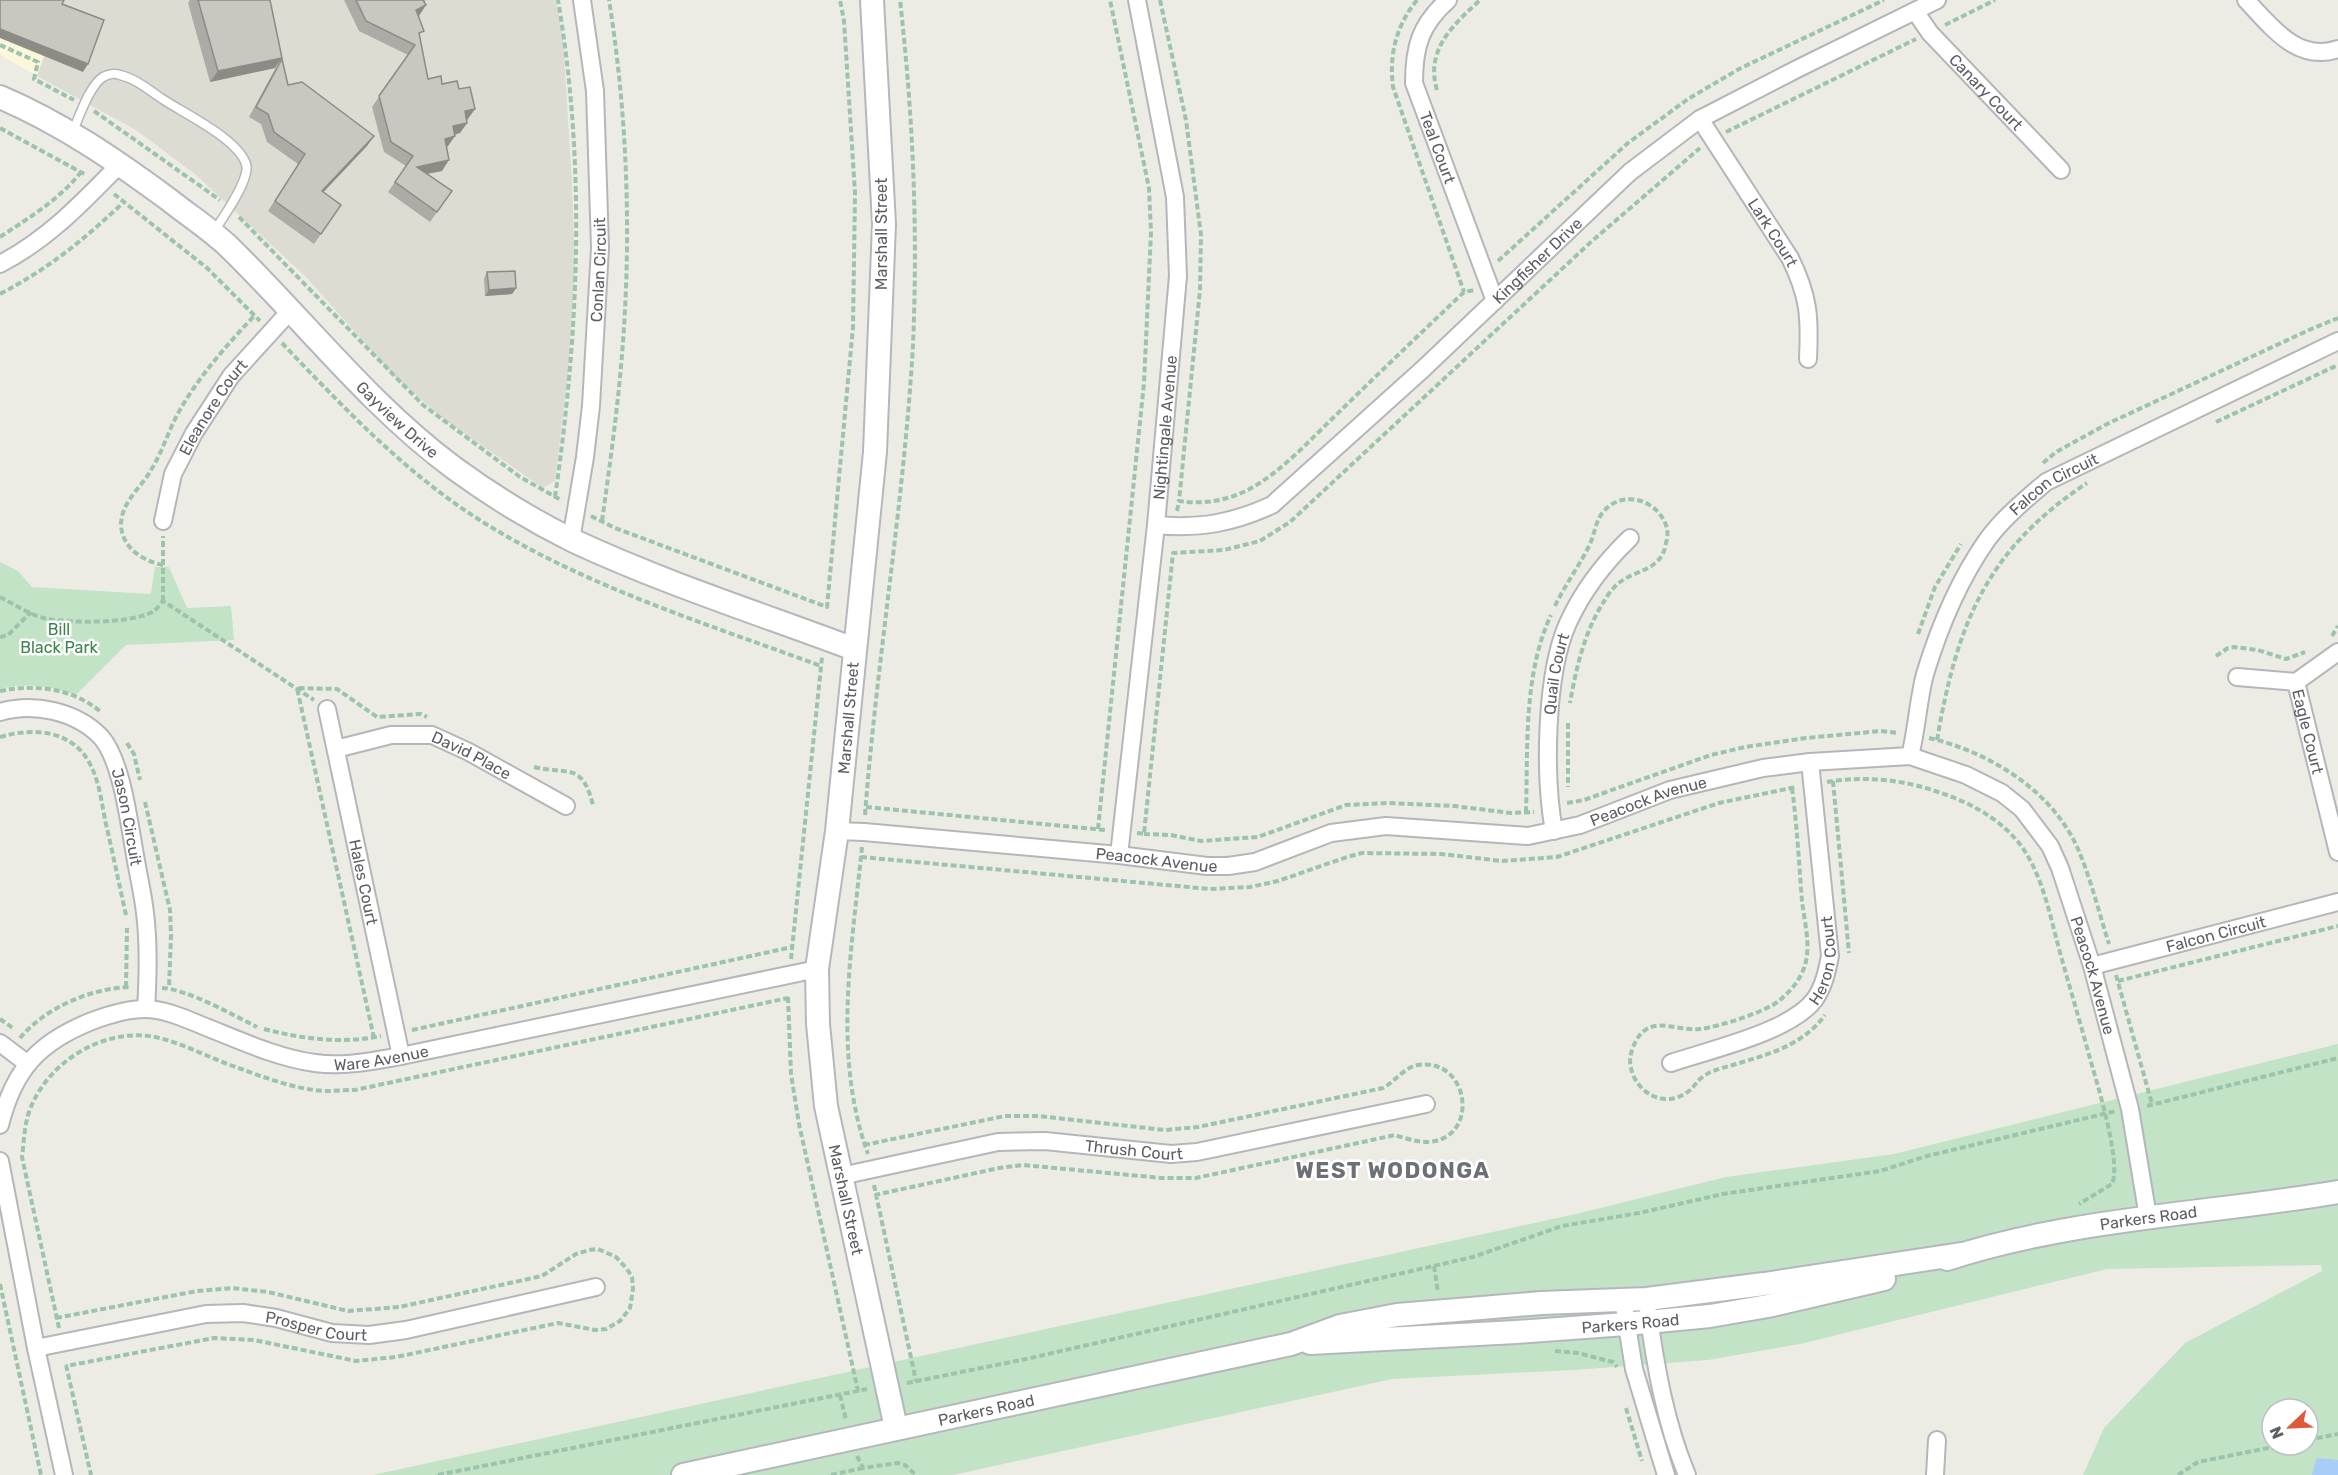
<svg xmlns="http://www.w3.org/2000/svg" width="2338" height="1475" viewBox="0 0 2338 1475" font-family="Rubik,sans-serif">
	<rect width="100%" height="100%" fill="#edece4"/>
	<path fill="#fbf7db" d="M0 0H64L37 76 0 55Z"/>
	<path fill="#dddcd2" d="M64 0H556L563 40 572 183 575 271 568 374 555 481 543 488 445 420 395 377 306 277 196 175 136 130 37 76Z"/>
	<path fill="#c2e3c6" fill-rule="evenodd" d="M0 562 18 571 32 587 151 594 155 567H169L187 608 231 606 234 640 126 645 76 695C51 686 26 682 0 689Z
		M2338 1044V1475H2083L2104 1428 2185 1343 2322 1271 2321 1265 2107 1269 1800 1344 1708 1360 1574 1370 1392 1379 953 1475H373L1576 1214 1726 1177 1894 1154ZM2272 1409H2308V1445H2272Z"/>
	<path fill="#a9cdf9" d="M2319 1458 2338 1460V1475H2312L2316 1459Z"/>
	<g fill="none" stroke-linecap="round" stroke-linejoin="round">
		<g stroke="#b4b6ba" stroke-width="11">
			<path id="lane" d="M72 133C79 118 89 86 103 77 108 74 115 73 120 75 137 79 150 91 164 100 185 114 238 139 246 164 251 179 222 219 213 233"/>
		</g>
		<g stroke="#b4b6ba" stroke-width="20">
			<g id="street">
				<path id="s1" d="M1448 0C1420 25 1414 47 1414 83L1495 301"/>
				<path d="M2246 0C2271 26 2297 63 2338 49"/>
				<path id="s2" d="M1915 11 1930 33 2061 170"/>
				<path id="s3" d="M1700 119 1790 258C1809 296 1810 318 1808 359"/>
				<path d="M0 264C48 239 83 202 120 164"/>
				<path id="s4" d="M163 521 173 474 194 433 231 376 291 310"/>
				<path id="s5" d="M1156 525C1201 529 1232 523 1272 505L1423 369 1630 172 1700 119 1799 68 1937 0"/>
				<path id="s6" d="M571 540 585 457 591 406 600 248 595 91 582 0"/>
				<path d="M2237 677 2296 682 2338 652"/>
				<path id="s7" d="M2296 682 2338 852"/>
				<path id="s8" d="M327 709 401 1056"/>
				<path id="s9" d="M0 712C33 702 76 711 101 737 122 761 129 823 135 855 138 874 143 894 145 913 149 944 148 977 146 1009"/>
				<path id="s10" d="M336 749 391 735H432L469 752 566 806"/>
				<path id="s11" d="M1910 756C1917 729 1918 700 1925 674 1939 628 1959 580 1987 540 2003 518 2025 500 2046 482L2338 341"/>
				<path id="s12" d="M837 831 864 832 1119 855 1207 866H1228L1255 862 1331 833 1386 826 1528 836 1580 825 1670 790 1763 768 1810 762 1910 756 1966 775 2002 793 2022 809 2050 846 2060 868 2092 966 2130 1109 2148 1217"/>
				<path id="s13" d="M1554 831C1544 777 1545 674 1568 623 1583 590 1604 563 1630 538"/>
				<path id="s14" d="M1119 855 1156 525 1178 276 1175 197 1137 0"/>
				<path id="s15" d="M2092 966 2338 902"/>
				<path d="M0 1043 28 1064"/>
				<path id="s16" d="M1671 1063C1709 1050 1791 1032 1815 999 1824 986 1827 971 1830 956L1810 762"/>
				<path id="s17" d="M0 1125C14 1069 39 1042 92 1021 108 1015 128 1009 145 1009 166 1009 188 1020 206 1027 241 1041 278 1058 315 1063 344 1067 372 1061 401 1056L817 969"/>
				<path d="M0 1161 36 1348 64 1475"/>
				<path id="s18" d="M841 1176 998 1142 1045 1141 1171 1154 1197 1152 1426 1104"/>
				<path d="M1623 1300 1634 1369 1666 1475"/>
				<path d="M1648 1312C1656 1368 1665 1422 1687 1475"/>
				<path id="s19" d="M36 1348 206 1314 243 1313 276 1318 332 1333 369 1335 406 1330 596 1287"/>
				<path d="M1935 1475 1937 1440"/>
			</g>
		</g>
		<g stroke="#b5b7bd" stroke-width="26">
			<g id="secondary">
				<path id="s20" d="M872 0 884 224 875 452 837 831 817 969 818 1024 826 1106 896 1428"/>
				<path id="s21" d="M0 97C61 123 115 160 168 199 188 215 210 229 229 247 304 320 369 405 454 468 491 495 533 521 574 541 664 583 761 614 854 649"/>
				<path id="s22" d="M1947 1259C2073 1218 2208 1214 2338 1192"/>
				<path id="s23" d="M1310 1343 1516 1332 1626 1324 1710 1316 1768 1306 1884 1279"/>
				<path id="s24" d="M683 1475 1291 1344 1340 1326 1397 1315 1541 1303 1647 1299 1764 1284 1961 1254"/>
			</g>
		</g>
		<path stroke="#9cc3ab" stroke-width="4" stroke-dasharray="6 3" stroke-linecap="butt" d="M1160 0 1186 120 1201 235 1200 290 1179 501
			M1417 0C1396 26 1389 54 1393 87L1464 292
			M1945 25 1995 0
			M0 45 38 62 34 79 74 100
			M1437 90C1425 50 1453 25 1480 0
			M94 111 220 200
			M0 128 86 175
			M1726 132 1916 39
			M114 194 207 268 260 321
			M239 217 423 405 520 477 561 500
			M0 237C30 217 59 200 81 172
			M1498 261 1628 143 1688 99 1739 69 1884 0
			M0 294C51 267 82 241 124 202
			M282 343C345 409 408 476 486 524 590 588 707 624 821 666
			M2216 422 2338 365
			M2043 463 2056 452 2107 424 2309 330 2338 318
			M555 497C579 332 586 165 558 0
			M1177 511 1179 501C1205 505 1231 500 1253 487 1283 470 1311 439 1336 415 1378 374 1421 333 1464 292L1475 290
			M591 516 615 528 827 607 853 327 855 193 844 21 840 0
			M602 521C611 457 620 392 624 327 631 218 626 107 609 0
			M163 565C143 561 122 548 121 525 121 502 141 488 151 470 163 451 169 428 181 408 201 374 227 345 254 316
			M0 597C14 604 32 616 47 619 71 623 133 624 154 611 157 609 160 604 163 601L314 700
			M163 601V536
			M1555 606C1565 585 1579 566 1589 546 1595 534 1595 522 1603 512 1622 489 1656 499 1666 525 1668 531 1668 537 1666 543 1662 570 1638 569 1620 582 1613 587 1607 596 1603 603 1584 633 1576 669 1570 703
			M1918 634 1935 587 1961 544
			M2332 636 2338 626
			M0 637 8 635 31 612
			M2216 656 2228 648 2234 647 2258 650 2286 659 2305 652
			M0 691C36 684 72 688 101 712
			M1568 723V787
			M0 737C34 727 74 730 91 766 100 784 102 806 106 824 113 854 119 884 126 915
			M1929 738C1989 752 2052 790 2078 849 2091 879 2099 913 2109 944
			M1937 740C1957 624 1986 550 2087 483
			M127 743 134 754 140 780
			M534 767C569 775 582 762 593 805
			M1833 781 1849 953
			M1827 782C1863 776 1900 779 1935 791 1967 801 1998 817 2019 843 2041 871 2049 911 2058 945 2068 982 2079 1018 2089 1055 2096 1080 2122 1162 2112 1184L2079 1204
			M1792 788C1797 825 1799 863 1802 901 1804 918 1809 938 1807 955 1805 974 1794 988 1780 1000 1766 1012 1718 1027 1700 1029 1673 1032 1648 1011 1633 1047 1629 1058 1629 1066 1634 1077 1644 1097 1667 1106 1686 1093 1692 1090 1695 1084 1699 1080 1709 1070 1723 1068 1736 1064 1770 1054 1803 1045 1825 1015
			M145 802 170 910 171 935 169 988
			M1567 803 1584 800 1711 755 1745 747 1806 738 1881 731 1898 733
			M866 807 1105 830
			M1526 812C1528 748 1523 675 1551 615
			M865 815C877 658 904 502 913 345 918 229 913 115 900 0
			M1098 829 1144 383 1151 233 1149 188 1110 0
			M1137 833 1144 834 1173 553 1224 550 1260 541 1290 522 1592 241 1700 148
			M1144 834 1171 835 1201 841 1258 837 1346 805 1389 803 1454 806 1511 813 1534 812
			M862 847C852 948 832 1055 868 1154
			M861 857 1210 889 1250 887 1278 881 1347 857 1362 853 1441 854 1502 861 1557 857 1719 803 1796 787
			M791 959 822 657
			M2116 975 2152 1104
			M2118 981 2338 926
			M126 987 127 928
			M162 988C187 989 233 1015 257 1027
			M788 997 791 1074 799 1124 858 1391
			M0 1019 14 1029
			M264 1029C303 1039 341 1044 381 1036
			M412 1030 792 947
			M20 1038C45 1008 91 988 130 987
			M374 1038 297 688 337 689 377 717 421 714 427 717
			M2147 1106 2338 1058
			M864 1145 1005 1116H1038L1165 1130 1198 1127 1383 1088C1396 1081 1403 1068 1418 1065 1470 1057 1481 1140 1427 1142 1417 1142 1404 1138 1395 1135L1196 1178H1162L1023 1165 999 1168 875 1195
			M874 1185 916 1381
			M1434 1266 1438 1292
			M0 1284 41 1475
			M56 1318 197 1291 232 1288 268 1292 348 1311 399 1307 542 1276 576 1254 589 1250 598 1249 616 1257 627 1269 632 1277 633 1289 630 1308 620 1321 606 1329 595 1330 558 1323 396 1357 356 1361 254 1340 214 1338 66 1366
			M59 1328 22 1157C24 1142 24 1127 29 1112 46 1063 103 1027 155 1037 183 1043 209 1058 236 1067 263 1077 294 1089 324 1091 334 1091 345 1090 355 1090L788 998
			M1555 1351 1578 1353 1613 1362 1617 1367
			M66 1365 91 1475
			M907 1383 1026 1359 1473 1257 1562 1226 1639 1213 1723 1194 1880 1171 1927 1156 2116 1111
			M840 1395 846 1420
			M1626 1408 1642 1461
			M2308 1440 2338 1434
			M857 1456 863 1468 898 1463 905 1465 916 1475
			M438 1475 867 1389
			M831 1475 863 1468
			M2178 1475 2198 1462 2283 1445"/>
		<use href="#lane" stroke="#fff" stroke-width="8"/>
		<use href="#street" stroke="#fff" stroke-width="16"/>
		<use href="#secondary" stroke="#fff" stroke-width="22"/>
	</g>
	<path fill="#adaba5" d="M190 0H270L282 58 275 68 210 82 188 3Z
		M344 0H427L424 1 418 16 420 37 428 79 442 84 459 89 475 109 467 120V123L460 133 455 135 448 146 447 147 442 171 427 174 452 191 430 222 388 192 406 166 384 152 372 107 408 55 359 31Z
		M282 59 288 85 367 146 323 192 341 205 314 244 268 211 298 164 267 142 261 124 249 117 275 69Z
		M487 272 516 288 512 294 485 296 484 278Z"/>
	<path fill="#8d8b86" d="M426 5 419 16 408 21 416 10Z
		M0 29 88 64 83 72 0 38Z
		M282 58 275 68 210 82 218 71Z
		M475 109 467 120 458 122 465 111Z
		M467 123 460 133 446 136 453 126Z
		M374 136 367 146 315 201 322 191Z
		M455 136 448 146 438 149 445 139Z
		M449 160 442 171 410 177 417 167Z
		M516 288 512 294 485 296 489 290Z"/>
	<path fill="#c9c7c0" stroke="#8d8b86" stroke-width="1.5" d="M0 0H64L62 4 104 20 88 64 0 29Z
		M198 0H270L282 58 218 71Z
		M356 0H423L426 5 416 10 424 31 419 33 428 79 441 76 442 84 457 81 459 89 470 87 475 109 465 111 467 123 453 126 455 136 445 139 449 160 417 167 452 191 437 212 395 182 413 156 391 142 379 96 415 45 366 21Z
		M282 59 288 85 302 82 374 136 322 191 341 205 321 234 275 201 305 154 274 132 268 114 256 107Z
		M515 271 516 288 489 290 487 272Z"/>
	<g text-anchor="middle" stroke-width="5" stroke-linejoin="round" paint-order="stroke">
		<g font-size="16" fill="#5c5e63" stroke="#fff">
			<text dy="6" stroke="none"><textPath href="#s2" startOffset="108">Canary Court</textPath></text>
			<text dy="6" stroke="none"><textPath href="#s1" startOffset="162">Teal Court</textPath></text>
			<text dy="6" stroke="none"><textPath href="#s3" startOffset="135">Lark Court</textPath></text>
			<text transform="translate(881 234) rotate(-90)" y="6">Marshall Street</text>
			<text dy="6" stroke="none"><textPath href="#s5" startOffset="480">Kingfisher Drive</textPath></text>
			<text dy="6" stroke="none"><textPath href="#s6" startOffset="272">Conlan Circuit</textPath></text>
			<text dy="6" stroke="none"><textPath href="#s4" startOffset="126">Eleanore Court</textPath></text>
			<text dy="6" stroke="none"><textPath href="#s21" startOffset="516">Gayview Drive</textPath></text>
			<text dy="6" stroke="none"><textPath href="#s14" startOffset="430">Nightingale Avenue</textPath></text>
			<text dy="6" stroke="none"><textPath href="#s11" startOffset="320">Falcon Circuit</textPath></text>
			<text dy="6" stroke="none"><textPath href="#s13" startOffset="158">Quail Court</textPath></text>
			<text transform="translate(848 718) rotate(-85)" y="6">Marshall Street</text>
			<text dy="6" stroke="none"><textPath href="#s7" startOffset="51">Eagle Court</textPath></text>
			<text dy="6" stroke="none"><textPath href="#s10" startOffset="142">David Place</textPath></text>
			<text dy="6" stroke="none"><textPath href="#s12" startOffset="825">Peacock Avenue</textPath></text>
			<text dy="6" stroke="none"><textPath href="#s9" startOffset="194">Jason Circuit</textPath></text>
			<text dy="6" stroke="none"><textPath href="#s12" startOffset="321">Peacock Avenue</textPath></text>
			<text dy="6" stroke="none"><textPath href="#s8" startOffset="177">Hales Court</textPath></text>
			<text dy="6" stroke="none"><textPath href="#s15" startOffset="128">Falcon Circuit</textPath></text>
			<text dy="6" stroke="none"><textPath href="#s16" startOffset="200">Heron Court</textPath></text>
			<text dy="6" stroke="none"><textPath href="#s12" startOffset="1400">Peacock Avenue</textPath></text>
			<text dy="6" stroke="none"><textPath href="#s17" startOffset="446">Ware Avenue</textPath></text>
			<text dy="6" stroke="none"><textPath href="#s18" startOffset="297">Thrush Court</textPath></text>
			<text dy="6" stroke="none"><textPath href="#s20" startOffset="1206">Marshall Street</textPath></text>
			<text dy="6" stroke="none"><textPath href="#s22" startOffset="206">Parkers Road</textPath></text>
			<text dy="6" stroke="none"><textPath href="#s23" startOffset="321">Parkers Road</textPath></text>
			<text dy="6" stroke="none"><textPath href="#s19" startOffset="285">Prosper Court</textPath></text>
			<text dy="6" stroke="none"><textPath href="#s24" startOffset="310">Parkers Road</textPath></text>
		</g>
		<g font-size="16" fill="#3b8347" stroke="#fff">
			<text x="59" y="635">Bill<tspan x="59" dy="18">Black Park</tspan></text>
		</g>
		<g font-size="22" font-weight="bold" letter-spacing="1.5" fill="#6d7075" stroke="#fff">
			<text x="1393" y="1178">WEST WODONGA</text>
		</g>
	</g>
	<g transform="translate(2290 1427) rotate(247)"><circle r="28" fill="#ffffff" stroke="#bebfc1" stroke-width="1.5"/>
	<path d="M0-4.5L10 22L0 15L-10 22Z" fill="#dd5a3b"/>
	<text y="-9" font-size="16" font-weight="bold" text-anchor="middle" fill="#5c5e63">N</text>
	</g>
</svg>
